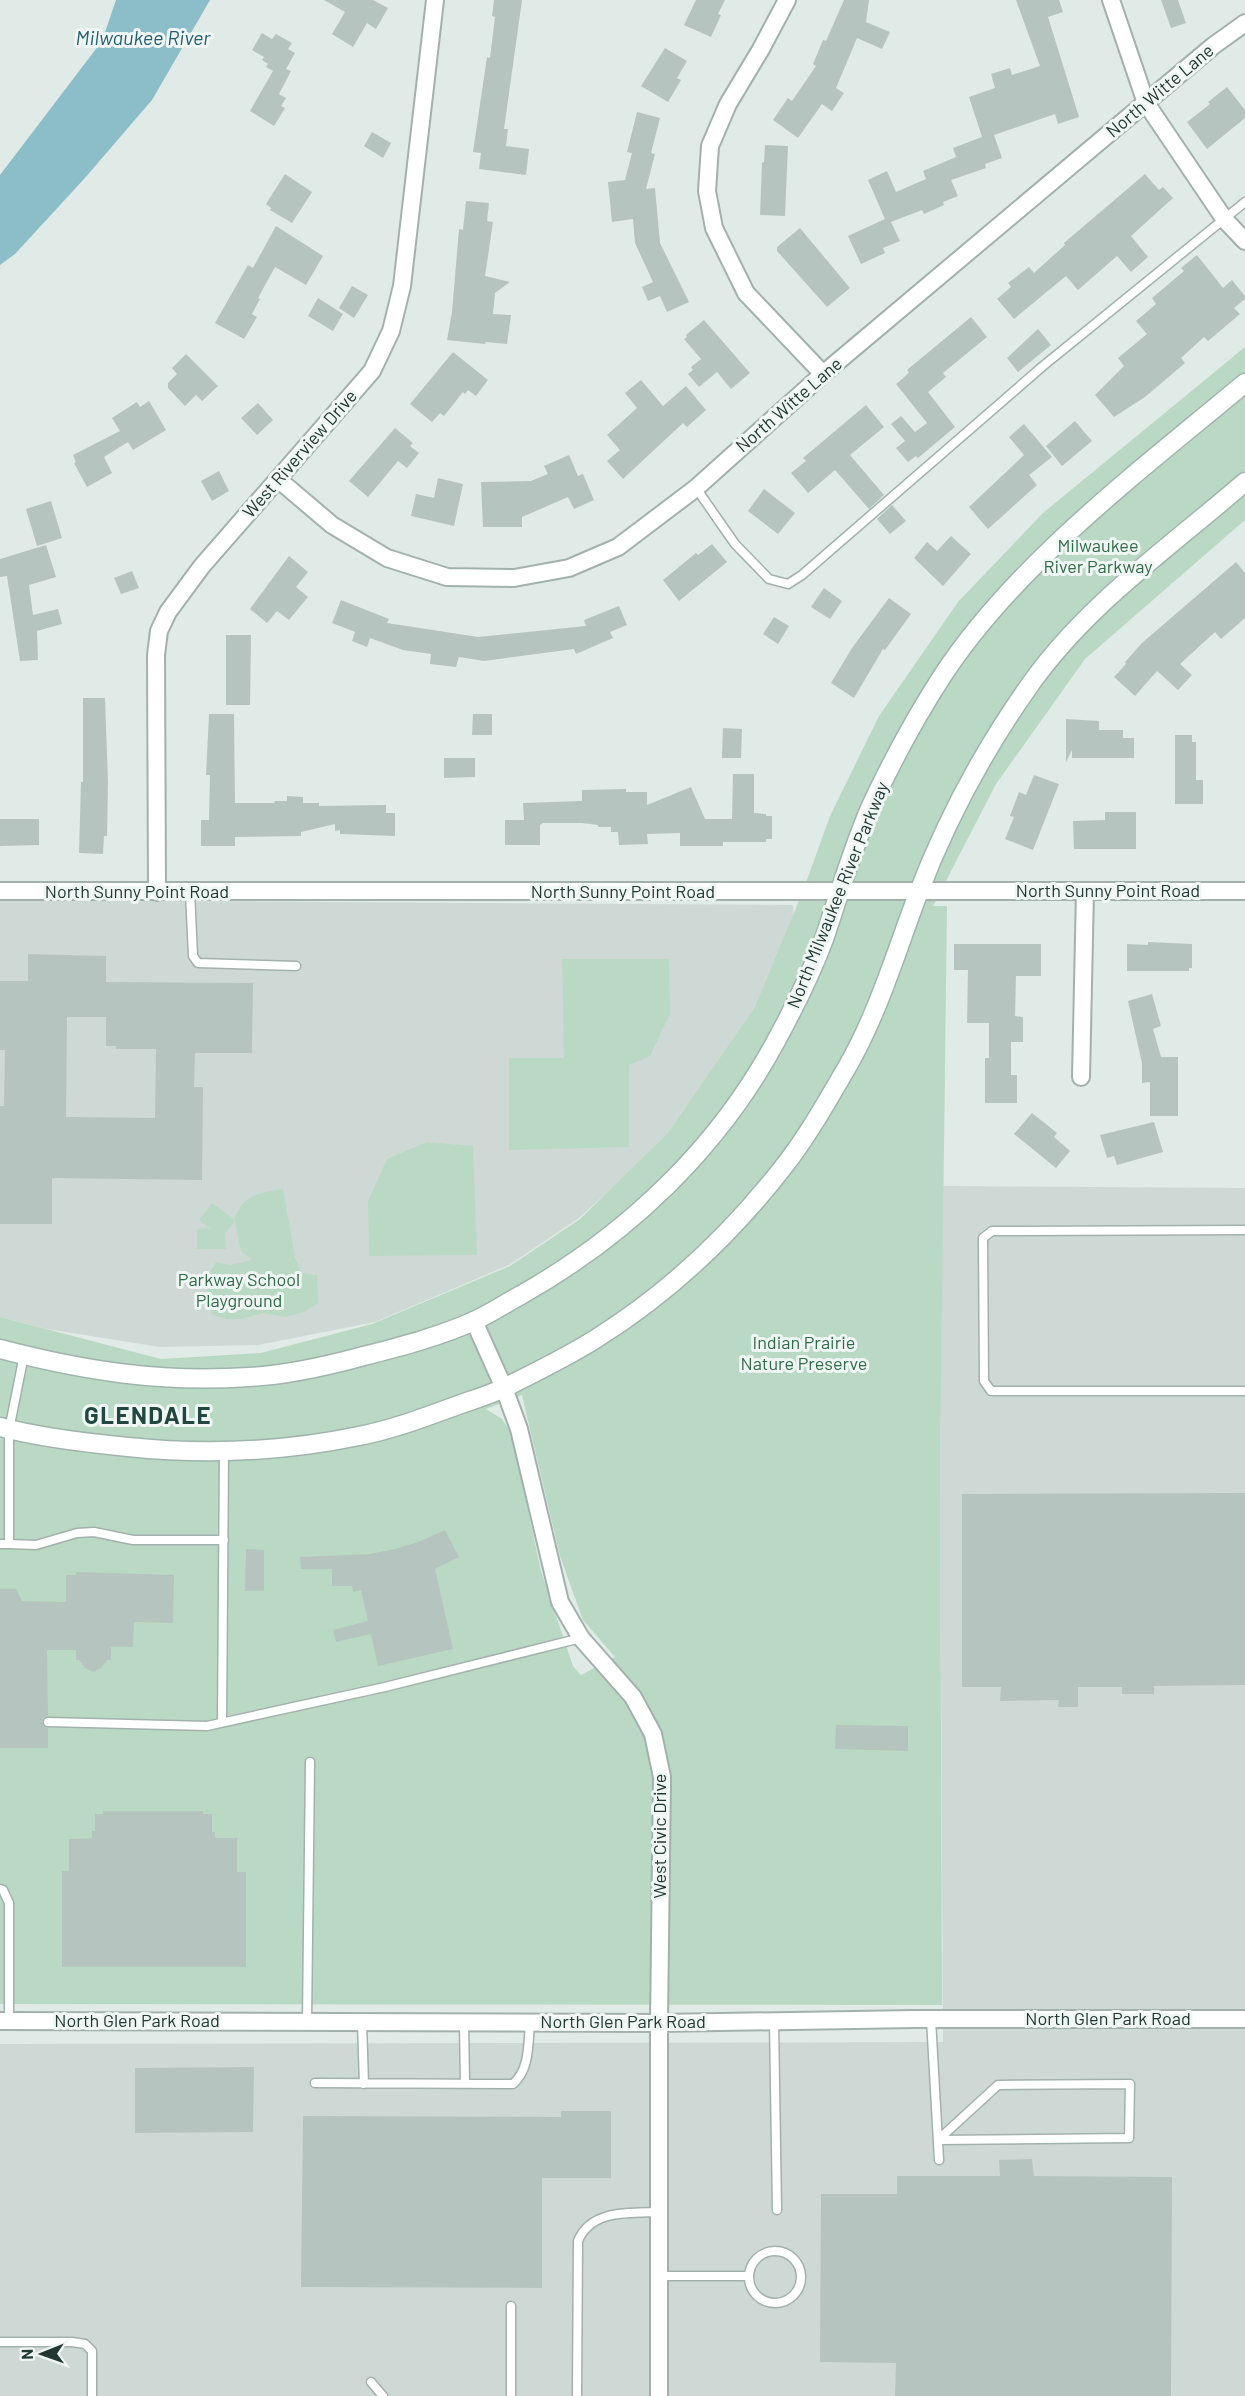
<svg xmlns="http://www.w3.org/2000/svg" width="1245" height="2396" viewBox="0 0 1245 2396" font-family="Barlow,sans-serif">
	<rect width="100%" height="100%" fill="#e0eae6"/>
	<path fill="#ced9d5" d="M0 900 793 905 794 917 757 1007 670 1135 579 1218 509 1265 375 1322 258 1345 160 1347 47 1329 0 1317Z
		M943 1186 1245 1188V2396H0V2044L943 2042 940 1469Z"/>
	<path fill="#bad9c4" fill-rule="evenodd" d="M1245 347V520L1085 659 996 784 933 906H947L940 1469 942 2005 0 2004V1317L161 1359 261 1353 372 1324 510 1266 580 1219 668 1133 755 1007 803 891 830 816 879 716 958 602 1043 513ZM522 1395 560 1556 583 1620 615 1657 581 1675 573 1666 541 1571 512 1435 502 1419 486 1409Z
		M562 959H669L670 1014 650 1056 629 1065V1147L509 1150V1058H564Z
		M427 1142 473 1146 477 1255 369 1256 368 1201 387 1159Z
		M283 1189 295 1257 301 1273 317 1275 318 1303 304 1312 286 1317 263 1313 242 1319H225L212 1314 205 1281 216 1262 230 1265 252 1260 241 1251 235 1221 225 1233 226 1249H197V1229L210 1228 199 1220 212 1203 234 1219C246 1193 256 1194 283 1189Z"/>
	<path fill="#8cbeca" d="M116 0H210L152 100 84 179 15 254 0 265V175L102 41Z"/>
	<path fill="#b6c4bf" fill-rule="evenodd" d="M324 0H373L388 8 376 29 367 23 353 47 332 34 345 12Z
		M494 0H522L504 129H508L506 146 529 149 526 175 479 169 481 153 473 152 487 57 490 58 495 17 492 16Z
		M696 0H725L718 14 721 15 711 37 684 25Z
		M844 0H869L866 22 890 32 882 49 857 38 836 88 844 93 832 111 822 104 798 138 773 120 788 98 792 101 816 66 813 64 823 40 826 41Z
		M1016 0H1059L1063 12 1048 17 1079 117 1058 124 1055 114 994 135 1002 158 985 164 986 168 951 180 958 196 943 202 944 205 924 214 922 210 891 222 900 241 883 248 885 253 861 264 848 236 885 219 868 180 887 171 896 192 926 179 923 171 956 157 953 148 982 137 969 97 995 88 991 74 1010 68 1012 75 1040 66Z
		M1161 0H1178L1186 23 1171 28Z
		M262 33 272 39 276 34 292 43 288 49 295 53 286 69 291 71 279 94 286 98 281 106 285 108 274 126 250 111 273 71 266 67 268 64 262 60 264 57 252 50Z
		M665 48 687 61 677 78 681 80 668 102 641 86Z
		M1227 87 1245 110V118L1207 149 1187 122 1210 104 1208 102Z
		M637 112 660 118 651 153 655 154 646 189 655 188 660 243 689 302 667 312 660 296 648 301 642 287 653 282 635 243 633 219 612 222 608 182 625 180 632 153 627 152Z
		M372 132 391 143 383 158 364 146Z
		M765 145 788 146 785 216 760 215 762 163 764 162Z
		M285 174 312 192 292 223 270 210 271 208 266 204Z
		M1145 174 1159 190 1163 187 1173 198 1131 236 1148 257 1131 272 1117 256 1078 290 1066 276 1014 319 997 299 1011 287 1008 283 1029 267 1034 273 1065 245 1064 243Z
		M466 201 489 203 487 221 493 222 485 276 510 282 495 293 493 314 511 315 507 344 486 342 485 344 447 340 452 312 459 229 463 230Z
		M276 226 323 256 306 285 275 267 258 298 260 299 252 314 257 317 244 339 215 323 248 265 253 268Z
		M800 228 850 288 827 307 777 251V247Z
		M1197 255 1223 288 1232 280 1245 296V299L1234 308 1240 314 1208 341 1204 337 1181 358 1185 363 1145 397 1114 417 1095 395 1124 366 1118 358 1147 334 1136 321 1156 304 1152 298 1184 271 1181 268Z
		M352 286 368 295 354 318 339 308Z
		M318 298 343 314 333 331 308 316Z
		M971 317 987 337 943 373 946 377 928 392 955 427 918 458 916 456 908 462 896 448 905 441 891 424 901 416 915 432 927 423 896 384 909 373 907 370Z
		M704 320 750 373 731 389 717 372 699 387 688 374 693 370 691 367 701 359 684 339 687 337 686 335Z
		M1038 329 1051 345 1018 372 1007 358Z
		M453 352 488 380 476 396 468 390 465 394 463 392 444 416 440 413 432 422 410 404Z
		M186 354 218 386 202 401 196 395 185 406 168 388V383L177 374 172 368Z
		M641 380 663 406 686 386 706 410 687 427 683 423 623 479 607 461 620 450 607 435 637 408 625 393Z
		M149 401 166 430 133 450 128 442 104 457 112 473 87 487 74 463 76 462 73 455 120 431 112 418 137 402 140 407Z
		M258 403 273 420 257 435 241 418Z
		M866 405 884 427 850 455 884 495 869 509 835 470 808 493 791 473 806 461 803 458Z
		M1075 421 1092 441 1062 466 1046 446Z
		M1024 424 1052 457 1029 475 1037 485 988 529 969 507 1024 455 1009 437Z
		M395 428 413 443 410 446 419 453 407 468 398 461 368 497 349 481Z
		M569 455 578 476 583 474 594 500 574 509 568 497 522 517V527H483L481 482 531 481 548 474 544 466Z
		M219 471 229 491 212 501 201 481Z
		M438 478 463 484 454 526 411 516 416 494 434 498Z
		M764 489 795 513 778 534 748 511Z
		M51 501 62 538 37 546 26 509Z
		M892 505 906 521 890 534 877 519Z
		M951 536 971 554 943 586 914 558 927 542 937 551Z
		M712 544 727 562 679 601 663 580 696 553 698 555Z
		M46 545 56 577 29 585 33 615 58 609 62 624 37 631 38 660 20 661 7 576 0 577V559Z
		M289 556 308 572 296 587 308 597 289 620 277 611 267 623 250 609Z
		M1236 562 1245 573V618L1221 639 1215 632 1180 664 1192 675 1178 690 1157 671 1135 696 1114 677 1126 664 1125 662 1142 643Z
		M132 571 139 588 121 594 114 578Z
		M824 588 842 601 830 619 811 607Z
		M889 598 911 614 885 650 883 649 854 698 831 683 852 648Z
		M341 600 389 619 387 623 478 637 586 626 584 620 619 606 627 625 610 632 613 638 576 654 574 649 484 661 459 657 456 667 430 664 431 654 403 650 370 638 367 647 352 641 355 632 332 623Z
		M774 617 789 626 778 644 763 634Z
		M226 635H251L250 705H226Z
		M83 698H105L108 782 107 836H104L103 854 79 853 81 782H83Z
		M209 714H234L235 803H274L275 801H287V796L303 797V803H319V806L386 805V813H395V836L340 834V830L335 831V824L301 832V836L235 837V846H201V820H209L210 775H206Z
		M473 714H492V735H472Z
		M1066 719 1099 721V730H1123V738H1134V758H1072V750L1066 762Z
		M723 728 742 729 741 758H722Z
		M1175 735H1192V742H1196V780H1203V804H1175Z
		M444 758H475V777L444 778Z
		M733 774H754V813L766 814V816H772V839H766V842H723V846H680V833L647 834 648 844 619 845 618 832H611V827H598V825L582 823H543L540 825V845H505V820H524L523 803 582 801V790L626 789V792H647V805L691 787 705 819H732Z
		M1034 775 1059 784 1033 850 1005 839 1014 817 1010 816 1019 792 1026 795Z
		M1105 812H1136V849H1074L1073 821 1105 820Z
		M0 819H39V845L0 846Z
		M1148 942 1192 944V968H1189V971H1127V944L1148 945Z
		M954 944H1041V976H1016L1015 1016 1023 1017V1042H1011V1075H1017V1103H985V1058H989V1023H967L968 970H954Z
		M28 954 106 956V982L253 983 252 1053H195L194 1087H203L202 1180 52 1178V1224H0V1106H4L5 1050H0V981H28ZM67 1017H106V1046H116V1049H156L155 1118 66 1117Z
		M1152 994 1161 1026 1153 1029 1161 1057H1178V1116H1150V1082L1142 1083V1063L1128 1001Z
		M1032 1113 1057 1133 1054 1137 1070 1151 1056 1168 1014 1134Z
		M1154 1122 1163 1152 1117 1165 1114 1156 1107 1158 1100 1135Z
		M1245 1493V1685L1154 1686V1694H1122V1687H1078V1707H1058L1059 1700 1000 1701 1001 1687H962V1494Z
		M445 1530 459 1557 435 1569 453 1649 378 1666 371 1634 336 1642 333 1630 368 1621 361 1590 353 1592 352 1586H332V1569H301L300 1557 369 1554 395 1549 418 1542Z
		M246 1549 264 1550V1591H245Z
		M76 1572 174 1575 173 1623 134 1622 133 1647H111V1660H107L101 1668 93 1672 85 1668 79 1660H76V1650H47L48 1716 43 1718 42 1722 48 1728V1748H0V1589H16L22 1601 66 1602V1575H76Z
		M836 1725 908 1726V1751L835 1749Z
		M103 1811H203V1814H212V1832H215V1838H237V1872H246V1967H62V1871H69V1839L92 1838V1831H95V1814H103Z
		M254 2067 253 2132 135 2133V2068Z
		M561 2111H611V2178H542V2288L301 2287 303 2116 561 2117Z
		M1032 2159 1034 2176 1172 2177 1171 2396H895L896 2363 820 2362 821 2194H897V2176H1000L999 2160Z"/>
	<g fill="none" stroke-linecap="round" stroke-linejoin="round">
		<g stroke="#a3b1ad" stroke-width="11">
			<path id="lane" d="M696 488 735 544 769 579 788 584 802 575 1043 366 1245 202
				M190 892 193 956 198 963 296 966
				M1245 1230 992 1231 983 1238 984 1381 991 1391H1245
				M0 1544H9V1430L24 1355
				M9 1544 36 1545 77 1533 94 1532 133 1540H224
				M48 1722 207 1726 385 1687 581 1638
				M222 1722 224 1452
				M0 1889 3 1890 9 1903V2021
				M931 2019 939 2160
				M774 2021 777 2210
				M307 2022 310 1762
				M362 2022 364 2084
				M464 2022 465 2084
				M315 2083 513 2084C530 2069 528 2044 530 2023
				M1130 2084 1129 2138 938 2140 998 2085Z
				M749 2277a26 26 0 1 1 52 0a26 26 0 1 1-52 0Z
				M659 2276H748
				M511 2306V2396
				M0 2342H72L85 2344 92 2351V2396
				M371 2382 383 2396
				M577 2396 578 2241C591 2209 630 2213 659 2212"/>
		</g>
		<g stroke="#a3b1ad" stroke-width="20">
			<path id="street" d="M787 0 761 49 728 104 710 146 707 191 714 228 746 293 823 374
				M1111 0 1146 103 1225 220 1245 241
				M279 480 332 525 387 558 447 577 514 578 569 568 618 547 696 488 823 374 1213 46 1245 23
				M0 891H1245
				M157 892 156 655 159 631 168 612 202 566 372 371 391 331 402 286 435 0
				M1081 1077 1085 891
				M474 1321 504 1388 519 1429 560 1602 581 1638 633 1697 653 1734 662 1777 659 2023V2396
				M0 2021 659 2023 915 2019H1245"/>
		</g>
		<g stroke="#a0b4ae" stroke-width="21">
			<path id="secondary" d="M0 1349C84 1371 162 1383 249 1377 287 1375 323 1367 360 1357 399 1347 439 1337 476 1320 491 1313 506 1303 521 1295 627 1235 718 1149 776 1041 794 1008 811 974 824 939 839 895 852 850 870 808 891 763 914 720 941 678 1014 565 1142 469 1245 383
				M0 1427C41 1438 86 1443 128 1447 205 1455 282 1452 359 1436 390 1430 420 1419 450 1408 468 1401 488 1396 506 1387 536 1372 569 1356 597 1338 667 1294 730 1235 781 1170 806 1139 826 1103 846 1069 878 1014 896 952 918 894 946 821 982 753 1027 689 1084 606 1170 547 1245 482"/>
		</g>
		<use href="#lane" stroke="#fff" stroke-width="8"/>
		<use href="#street" stroke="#fff" stroke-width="16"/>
		<use href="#secondary" stroke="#fff" stroke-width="18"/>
	</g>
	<g text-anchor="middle" stroke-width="6" stroke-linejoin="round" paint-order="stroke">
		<g font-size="18" fill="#223833" stroke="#f0f6f3">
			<text transform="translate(1160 91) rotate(-40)" y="6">North Witte Lane</text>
			<text transform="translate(789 405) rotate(-41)" y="6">North Witte Lane</text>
			<text transform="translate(300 454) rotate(-49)" y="6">West Riverview Drive</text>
			<text x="1108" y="897">North Sunny Point Road</text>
			<text x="137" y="898">North Sunny Point Road</text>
			<text x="623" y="898">North Sunny Point Road</text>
			<text transform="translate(838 895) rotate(-68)" y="6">North Milwaukee River Parkway</text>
			<text transform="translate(660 1836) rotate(-90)" y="6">West Civic Drive</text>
			<text x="1108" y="2025">North Glen Park Road</text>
			<text x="137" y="2027">North Glen Park Road</text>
			<text x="623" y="2028">North Glen Park Road</text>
		</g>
		<g font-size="18" fill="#306b49" stroke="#f0f6f3">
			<text x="1098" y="552">Milwaukee<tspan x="1098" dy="21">River Parkway</tspan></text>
			<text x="239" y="1286">Parkway School<tspan x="239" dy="21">Playground</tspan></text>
			<text x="804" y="1349">Indian Prairie<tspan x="804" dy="21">Nature Preserve</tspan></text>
		</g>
		<g font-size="20" font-style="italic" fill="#225f6f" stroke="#f0f6f3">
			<text x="143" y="45">Milwaukee River</text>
		</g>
		<g font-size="24" font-weight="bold" letter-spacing="1.5" fill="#204840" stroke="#f0f6f3">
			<text x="148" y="1424">GLENDALE</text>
		</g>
	</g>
	<g transform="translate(42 2354) rotate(269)" stroke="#f0f6f3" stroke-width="4.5" paint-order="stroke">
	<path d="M0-4.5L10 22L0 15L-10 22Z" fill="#223833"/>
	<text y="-9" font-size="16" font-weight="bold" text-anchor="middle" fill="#223833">N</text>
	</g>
</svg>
